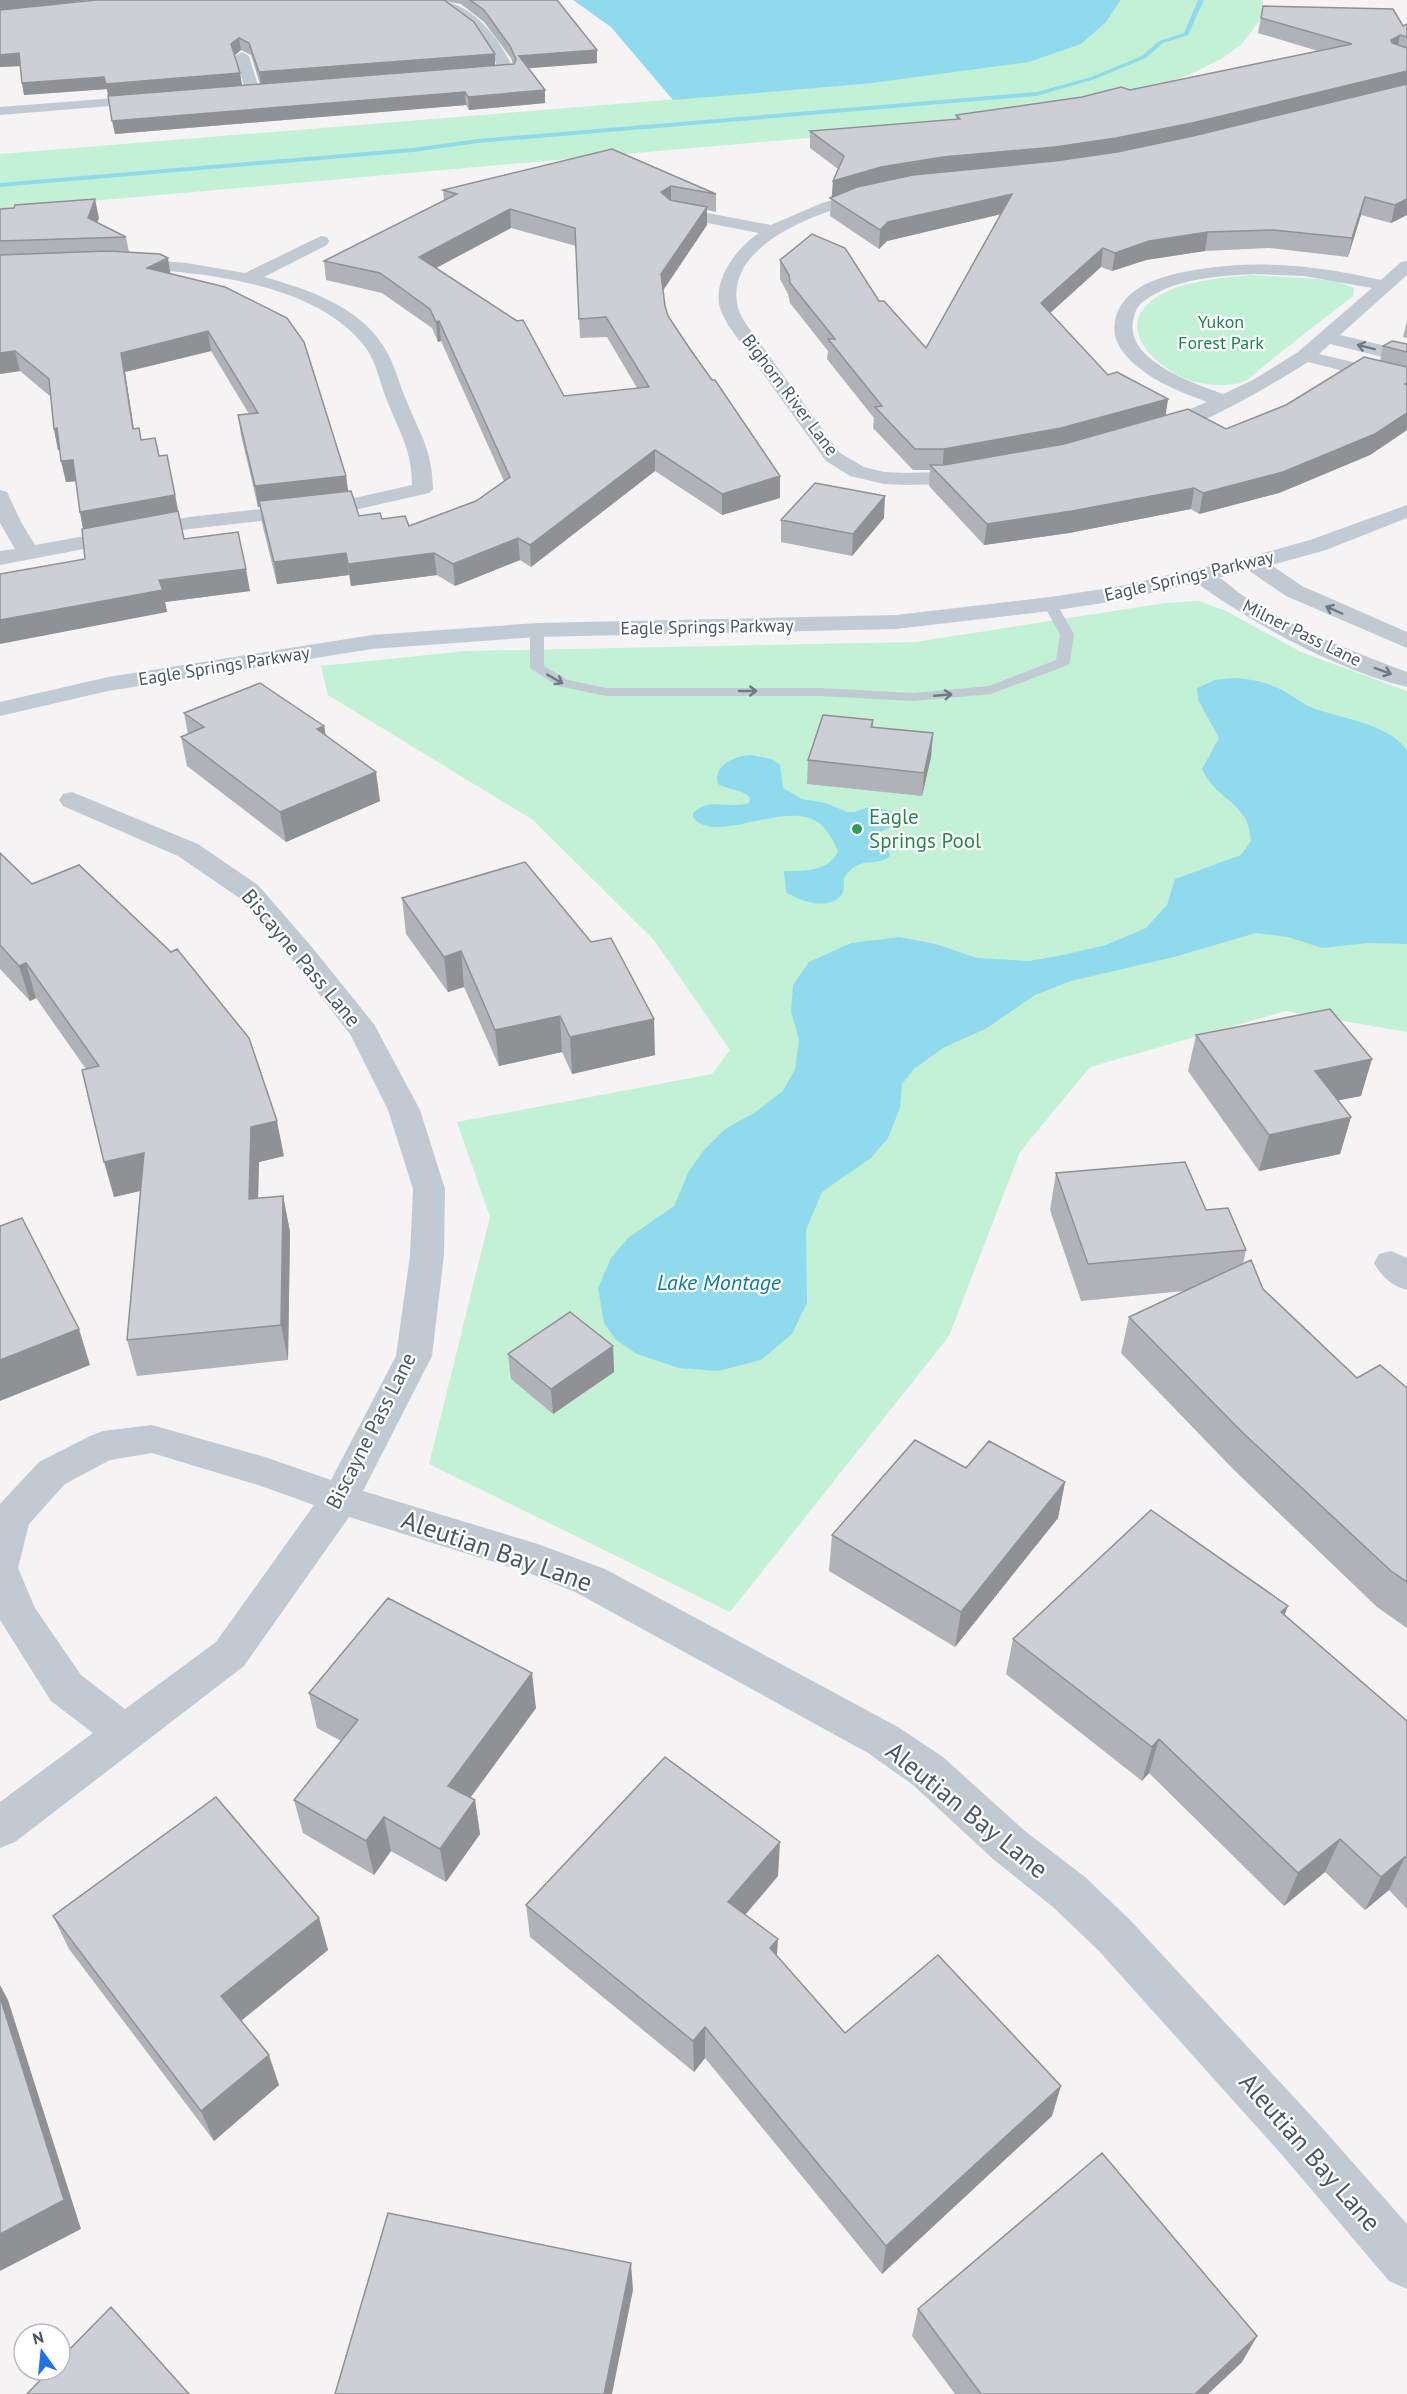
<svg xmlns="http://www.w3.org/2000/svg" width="1407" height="2394" viewBox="0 0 1407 2394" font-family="'PT Sans',sans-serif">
	<rect width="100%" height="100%" fill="#f5f3f3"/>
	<path fill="#c3f1d5" d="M1121 0H1263L1260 20 1242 44 1223 58 1191 74 1155 87 966 124 0 209V154L864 84 1106 22Z
		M1253 275 1333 280 1354 288 1353 296C1325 318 1297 339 1270 361 1261 368 1250 380 1240 383 1226 387 1209 385 1195 382 1169 375 1122 341 1142 311 1162 281 1221 278 1253 275Z
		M1199 601 1226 611 1301 652 1407 691V1032L1286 1011 1090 1067 1020 1152 949 1336 730 1612 429 1464 490 1217 457 1122 712 1074 730 1050 654 940 533 820 328 695 321 666 466 651 916 642 1165 603Z"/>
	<path fill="#90daee" d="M573 0H1121L1106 22 1081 44 1029 62 864 84 673 100 611 27Z
		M1233 678C1250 679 1263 681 1278 688 1291 694 1302 704 1315 709 1342 718 1390 725 1407 750V944L1367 943 1322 948 1288 937 1256 933 1174 957 1071 981 1035 995 987 1028 943 1048 914 1069 902 1084 900 1108 888 1138 871 1158 822 1192 806 1230 807 1303 792 1334 761 1360 718 1371 679 1368 637 1354 616 1340 604 1323 598 1288 611 1258 628 1238 674 1206 689 1171 704 1150 725 1129 754 1113 783 1091 795 1069 799 1040 791 1011 793 985 809 962 851 943 899 937 936 944 977 958 1029 961 1063 955 1106 945 1146 928 1167 905 1175 879 1241 855 1251 841C1250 834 1249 824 1245 818 1231 797 1214 794 1202 769L1219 738 1198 700 1197 688 1215 680Z
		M750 755 772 759 780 765 783 788 802 799 826 803 847 812H854L872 806 894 812 900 821C892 830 883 828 875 835L878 842 887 846 890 856C875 868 860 854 844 878 843 882 845 888 843 892 832 913 799 901 786 892L784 871C803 871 829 872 838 851 833 840 827 828 816 821 782 801 713 846 693 817V813C710 796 729 810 749 803L750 798C743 789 728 790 718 784 712 765 736 756 750 755Z"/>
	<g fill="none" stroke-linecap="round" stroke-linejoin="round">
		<path fill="#90daee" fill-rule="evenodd" d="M1198 0H1204L1188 35 1163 43 1146 58 1095 79 1037 96 478 143 413 152 0 187V183L413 148 478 139 1037 92 1091 77 1142 56 1159 41 1184 33Z"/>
		<path fill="#c1cad2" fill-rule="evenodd" d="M1050 600 1055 601 1074 634 1070 662 1068 665 991 694 914 701 820 696H606L558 686 530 668V630L537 626 544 630V666L568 680 606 688H820L914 693 989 686 1056 660 1060 634 1043 604Z"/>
		<path fill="#c1cad2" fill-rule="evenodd" d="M433 0C472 0 500 39 515 72L513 75 466 78 464 75 466 72 499 69 489 49 476 32Z
			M242 52 249 56 260 92 258 95 253 96 246 92 235 56Z
			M154 95 159 96 161 99 159 102 0 115V107Z
			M874 188 882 193 880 196C833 208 727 238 737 303 738 311 742 317 746 324L840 453 864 467 884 472 906 473 942 472 973 467 980 469 983 473 980 477 942 484 906 485 884 484 850 476 826 461 728 325C725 318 720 311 719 303 715 276 738 247 759 233L671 216 663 211 671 206 771 225 822 203Z
			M321 236 327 237 329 241 327 245 264 277C307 289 359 306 384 347 395 364 399 384 407 402 421 436 432 450 433 489L429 493 350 511 189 529 0 565V551L15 549 0 523V490L7 492 21 522 35 545 189 517 350 499 412 485C412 451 400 433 388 403 380 385 377 363 366 348 317 282 200 272 125 268L119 267 116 263 119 259 125 258 187 263 245 273Z
			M1407 261V275L1340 335 1407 351V363L1330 344 1319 354 1407 375V387L1308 362C1280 380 1177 442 1148 435L1145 431C1149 426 1197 406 1207 402 1184 393 1158 384 1138 367 1123 355 1111 340 1115 321 1123 281 1174 273 1208 268 1267 260 1324 267 1381 280L1401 262ZM1254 274 1304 276 1372 288 1298 352 1253 380 1223 394C1194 383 1126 361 1133 321 1135 311 1137 305 1147 299 1177 278 1219 276 1254 274Z
			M1253 556 1261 558 1302 586 1407 632V648L1286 596 1245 568 1242 563 1245 558Z
			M1202 569C1220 574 1233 590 1248 599 1297 630 1353 652 1407 672V687C1335 669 1253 624 1194 581L1191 576 1194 571Z
			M72 792 198 844 258 885 311 946 374 1024 420 1110 445 1189 444 1255 432 1356 363 1491 538 1544 605 1569 898 1727 943 1757 1025 1831 1085 1877 1131 1921 1317 2122 1407 2224V2289L1389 2281 1283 2156 1099 1951 1053 1907 993 1859 913 1785 868 1753 577 1593 529 1573 349 1517 244 1666 15 1842 0 1848V1802L93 1733 51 1701 0 1620V1504L39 1462 90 1436 103 1431 152 1425 265 1457 331 1480 396 1356 410 1255 413 1189 388 1110 350 1034 291 958 238 897 178 856 63 806 59 800 63 794ZM152 1453 258 1485 314 1505 216 1642 125 1709 81 1675 35 1608 18 1568 29 1524 65 1484 110 1460Z
			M1391 1251 1407 1258V1290C1392 1286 1382 1277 1374 1263L1379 1254Z"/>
		<path fill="#c1cbd6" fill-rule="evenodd" d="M1407 505V518L1326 550 1261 568 1116 601 1050 611 896 629 537 637 372 649 108 691 0 716V702L108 677 372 635 537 623 896 615 1050 597 1116 587 1249 557 1310 540Z"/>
	</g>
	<path fill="#b0b2b7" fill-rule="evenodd" d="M96 0H557L597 50V63L528 68 545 90V103L469 110 466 105 115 134 107 89 24 95 20 66 0 67V10ZM445 1 461 4 484 22 511 58 513 64 495 65V54ZM241 50 251 55 260 84 242 85 240 73 234 55Z
		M1263 6 1403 26 1407 24V215L1391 223 1361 215 1348 257 1269 248 1205 251 1146 260 1112 271 1101 267 1050 313 1108 375 1168 399 1165 416 1226 429 1286 405 1380 361 1383 346 1407 344V430L1370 455 1279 493 1199 514 1191 509 1069 533 984 545 929 486 930 470H913L873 428 874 418 827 359 828 351 790 303 788 294 780 279V260L879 301 926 348 1001 214 887 241 879 249 830 216 833 181 838 169 810 148V131L956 119V115L1130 90 1318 51 1258 33Z
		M612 149 716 194V212L707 210V225L663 291 665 306 668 316 780 498 722 515 655 471 531 567 520 560 455 586 437 575 351 586 349 575 277 584 262 523 260 507H258L241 435 238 415 249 414 211 351 125 372 134 429 141 440 159 456 167 455 184 539 250 591 165 602 167 612 85 559 83 529 80 512 76 481 66 482 60 449 58 450 54 429 51 397 20 371 0 374V209L99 218 97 222 126 237 129 252 170 274 346 476 348 491 359 516 382 519 409 526 476 501 504 481 441 341 438 342 432 328 382 293 326 280 324 261 444 201 443 190ZM511 228 576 246 580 338 607 337 637 388 564 396 436 268Z
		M1407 321V338L1403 337Z
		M884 518 852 556 781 542V520Z
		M184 713 324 726 326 736 380 801 286 842 187 766 181 737 188 734Z
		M873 720V727L933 733 931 757 922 796 807 784 808 760Z
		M0 853 284 1156 259 1162 258 1199 283 1196 290 1232 288 1360 137 1376 127 1340 140 1191 114 1197 86 1069 36 998 30 1001 0 969Z
		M402 898 655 1055 572 1074 562 1052 499 1066 464 987 448 992 406 934Z
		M1196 1035 1361 1096 1338 1100 1351 1117 1340 1154 1259 1171 1188 1071Z
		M1056 1173 1206 1210 1246 1250 1243 1264 1263 1289 1357 1378 1407 1388V1628L1377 1607 1233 1469 1121 1353 1129 1317 1184 1291 1081 1301 1050 1210Z
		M613 1346 614 1372 553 1414 511 1379 508 1354Z
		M966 1468 1065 1482 1058 1518 955 1647 829 1571 832 1535Z
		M1285 1615 1407 1721V1909L1389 1890 1365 1910 1325 1872 1284 1906 1149 1773 1142 1781 1006 1674 1013 1639Z
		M309 1693 536 1708 470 1798 475 1800 480 1834 446 1882 391 1851 374 1875 303 1833 294 1800 341 1741 317 1728Z
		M778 1876 745 1915 777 1956 845 2033 1052 2116 882 2274 705 2058 694 2072 530 1937 526 1905Z
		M53 1916 319 1918 328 1950 241 2021 279 2085 214 2141 69 1949Z
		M918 2309 1257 2336 1242 2362 1208 2394H955L912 2336Z"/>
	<path fill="#909195" d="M0 0H91L0 10Z
		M1400 35 1397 51 1388 56 1391 40Z
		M239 38 241 50 233 57 231 44Z
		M597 50V63L519 69V56Z
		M19 53 22 66 0 67V55Z
		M495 54V66L261 85 259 72Z
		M1407 71V84L1190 140 832 199 833 181 881 167Z
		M240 73 242 86 108 96 107 89 24 95 22 83 104 77Z
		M545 90V103L469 110 468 97Z
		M465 92 466 105 115 134 112 121Z
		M671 186V204L661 192Z
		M1012 194 1010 212 887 241 879 249 880 230 888 222Z
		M1365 197 1361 215 1348 257 1352 238Z
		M95 199 99 218 92 236 88 218Z
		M1407 199V215L1391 223 1395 205Z
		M707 207V225L661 293V274Z
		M510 209 511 228 421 276 419 257Z
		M1208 232 1205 251 1146 260 1112 271 1115 253 1149 241Z
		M1103 248 1101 267 1039 323 1041 303Z
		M168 258 171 277 147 268Z
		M439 321 441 341 438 342 436 322Z
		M208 331 211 351 125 372 137 450 133 429 121 353Z
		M15 351 20 371 0 374V353Z
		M1168 399 1165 419 1059 449 942 470 944 449Z
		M1407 413V430L1370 455 1279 493 1199 514 1203 493Z
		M57 428 62 449 58 450 54 429Z
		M655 450V471L531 567 530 545Z
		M73 460 78 481 66 482 61 461Z
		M346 476 349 497 258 507 255 486Z
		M780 476V498L722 515V494Z
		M1194 488 1191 509 1069 533 984 545 987 524Z
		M175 495 179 517 84 534 80 512Z
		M885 496 884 518 852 556 853 534Z
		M518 538 520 560 455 586 453 564Z
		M346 553 349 575 277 584 274 562Z
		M434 553 437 575 351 586 348 564Z
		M246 569 250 591 165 602 167 612 0 644V620L159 580Z
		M324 726 329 755 317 729Z
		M933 733 931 757 922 796 924 773Z
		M376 772 380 801 286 842 280 812Z
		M461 951 464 987 448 992 444 957Z
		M26 963 36 998 30 1001 19 966Z
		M560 1016 562 1052 499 1066 495 1030Z
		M654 1019 655 1055 572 1074 570 1037Z
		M1372 1059 1361 1096 1305 1107 1315 1071Z
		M1351 1117 1340 1154 1259 1171 1269 1135Z
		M277 1121 284 1156 259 1162 257 1235 249 1199 251 1127Z
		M144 1153 153 1188 114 1197 104 1162Z
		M283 1196 290 1232 288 1360 281 1325Z
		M79 1329 90 1365 0 1401V1360Z
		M613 1346 614 1372 553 1414 551 1389Z
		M1065 1482 1058 1518 955 1647 961 1612Z
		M1288 1606 1275 1641 1281 1612Z
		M532 1673 536 1708 454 1820 448 1786Z
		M1159 1739 1149 1773 1142 1781 1152 1747Z
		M475 1800 480 1834 446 1882 440 1849Z
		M384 1817 391 1851 374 1875 366 1841Z
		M1340 1839 1325 1872 1284 1906 1298 1873Z
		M780 1842 778 1876 728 1935V1902Z
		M1405 1857 1389 1890 1365 1910 1381 1877Z
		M319 1918 328 1950 232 2028 221 1996Z
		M778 1939 776 1971 770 1948Z
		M0 1985 8 2000 81 2229 0 2271Z
		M705 2027V2058L694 2072 693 2041Z
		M269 2055 279 2085 214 2141 201 2111Z
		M1061 2086 1052 2116 882 2274 886 2246Z
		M631 2263 633 2290 612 2394H604Z
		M1257 2336 1242 2362 1208 2394H1195Z"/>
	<path fill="#cdcfd5" stroke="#909195" stroke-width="1.5" fill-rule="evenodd" d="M96 0H444L474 22 495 54 259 72 249 43 239 38 231 44 240 73 106 84 104 77 22 83 19 53 0 55V10Z
		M470 0H557L597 50 519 56 545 90 468 97 465 92 112 121 108 96 514 64 516 59 510 46 484 10Z
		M1263 6 1393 9 1403 26 1407 24V37L1400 35 1391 40 1392 43 1407 48V71L1192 123 1116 138 1055 147 943 157 881 167 833 181 844 156 810 131 960 119 956 115 1082 97 1121 87 1130 90 1352 44 1261 18Z
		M1407 84V199L1395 205 1365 197 1352 238 1273 230 1208 232 1149 241 1115 253 1103 248 1041 303 1108 375 1117 372 1168 399 1061 428 944 449H915L875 407 882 406 828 339H835L790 283 789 275 780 260 812 234 845 248 879 301H884L926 348 1012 194 888 222 880 230 830 198 857 187 913 175 1055 161 1117 152 1193 136Z
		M612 149 716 194 671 186 661 192 670 200 707 207 661 274 665 306 668 316 690 349 712 380H715L780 476 722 494 655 450 530 545 518 538 453 564 434 553 348 564 346 553 274 562 259 501 351 491 359 516 380 513 382 519 405 516 409 526 476 501 510 477 439 321 436 322 430 309 380 273 324 261 457 194 443 190ZM510 209 575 228 579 319 606 317 649 387 564 396 523 320 517 321 419 257Z
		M95 199 88 218 126 237 0 241V209L14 208 15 205Z
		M108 251 160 254 168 258 147 268 225 287 287 318 304 342 346 476 255 486 238 415 258 413 208 331 121 353 133 429 139 428 141 440 155 438 159 456 167 455 175 495 80 512 73 460 61 461 57 428 54 429 49 379 15 351 0 353V255Z
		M1392 341 1407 344V352L1383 346Z
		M1364 357 1407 367V383L1405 384 1407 385V413L1375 434 1283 472 1203 493 1194 488 1072 511 987 524 930 465H944L1064 444 1188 409 1226 429 1286 405Z
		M815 483 885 496 853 534 781 520Z
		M178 511 184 539 238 532 246 569 159 580 163 590 0 620V574L85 559 82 529Z
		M260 683 324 726 317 729 376 772 280 812 181 737 204 727 184 713Z
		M823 715 873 720 871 727 933 733 924 773 808 760Z
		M0 853 32 884 79 865 171 952 177 949 249 1038 277 1121 251 1127 249 1199 283 1196 281 1325 127 1340 144 1153 104 1162 82 1070 99 1066 26 963 19 966 0 945Z
		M525 862 591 942 611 938 654 1019 570 1037 560 1016 495 1030 461 951 444 957 402 898Z
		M1330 1009 1372 1059 1315 1071 1351 1117 1269 1135 1196 1035Z
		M1185 1162 1206 1210 1228 1208 1246 1250 1088 1264 1056 1173Z
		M22 1218 79 1329 0 1360V1226Z
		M1251 1260 1263 1289 1357 1378 1380 1365 1407 1388V1582L1391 1571 1243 1433 1129 1317Z
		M570 1312 613 1346 551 1389 508 1354Z
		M915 1440 966 1468 989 1441 1065 1482 961 1612 832 1535Z
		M1151 1510 1288 1606 1281 1612 1407 1721V1858L1405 1857 1381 1877 1340 1839 1298 1873 1159 1739 1152 1747 1013 1639Z
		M388 1598 532 1673 448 1786 475 1800 440 1849 384 1817 366 1841 294 1800 358 1720 309 1693Z
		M665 1757 780 1842 728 1902 778 1939 770 1948 845 2033 938 1955 1061 2086 886 2246 705 2027 693 2041 526 1905Z
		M216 1797 319 1918 221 1996 269 2055 201 2111 53 1916Z
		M0 1997 64 2200 0 2234Z
		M1102 2153 1257 2336 1195 2394H981L918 2309Z
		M388 2213 631 2263 604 2394H335Z
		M111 2307 189 2394H27L50 2370H60V2359Z"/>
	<defs><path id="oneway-shaft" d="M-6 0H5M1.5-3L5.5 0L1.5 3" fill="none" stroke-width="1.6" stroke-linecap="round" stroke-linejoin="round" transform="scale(1.5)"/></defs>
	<g stroke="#6e7983">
		<use href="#oneway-shaft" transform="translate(1366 347) rotate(-166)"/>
		<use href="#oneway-shaft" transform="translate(1334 610) rotate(-156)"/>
		<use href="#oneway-shaft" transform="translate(1383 671) rotate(20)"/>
		<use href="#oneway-shaft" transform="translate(555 679) rotate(30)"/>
		<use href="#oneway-shaft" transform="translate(748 691)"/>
		<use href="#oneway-shaft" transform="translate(943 695) rotate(-5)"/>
	</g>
	<circle fill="#2e9e5b" stroke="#fff" stroke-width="2" cx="857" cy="829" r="6"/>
	<g text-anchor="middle" stroke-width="4.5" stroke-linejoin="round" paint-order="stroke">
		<g font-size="18" fill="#17864f" stroke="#fff">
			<text x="1221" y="328">Yukon<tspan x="1221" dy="21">Forest Park</tspan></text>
		</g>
		<g font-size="18" fill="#4a5661" stroke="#fff">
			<text transform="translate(790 395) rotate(53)" y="6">Bighorn River Lane</text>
			<text transform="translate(1189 576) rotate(-13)" y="6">Eagle Springs Parkway</text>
			<text transform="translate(707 627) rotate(-1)" y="6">Eagle Springs Parkway</text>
			<text transform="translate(1302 633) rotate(26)" y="6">Milner Pass Lane</text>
			<text transform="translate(224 666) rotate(-9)" y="6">Eagle Springs Parkway</text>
		</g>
		<g font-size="21" fill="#27864d" stroke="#fff" text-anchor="start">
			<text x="869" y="824">Eagle<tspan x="869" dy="24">Springs Pool</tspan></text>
		</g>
		<g font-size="21" fill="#4a5661" stroke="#fff">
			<text transform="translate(301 958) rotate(50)" y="7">Biscayne Pass Lane</text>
			<text transform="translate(371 1431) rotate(-63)" y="7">Biscayne Pass Lane</text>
		</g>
		<g font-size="22" font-style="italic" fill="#0c7c9b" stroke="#fff">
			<text x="719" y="1290">Lake Montage</text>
		</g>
		<g font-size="26" fill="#4a5661" stroke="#fff">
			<text transform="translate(497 1551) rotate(19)" y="9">Aleutian Bay Lane</text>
			<text transform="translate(967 1810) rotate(39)" y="9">Aleutian Bay Lane</text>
			<text transform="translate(1310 2152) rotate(49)" y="9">Aleutian Bay Lane</text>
		</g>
	</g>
	<g transform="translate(42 2352) rotate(345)"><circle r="28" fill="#ffffff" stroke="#b7bbc0" stroke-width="1.5"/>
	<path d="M0-4.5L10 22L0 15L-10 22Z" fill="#1a73e8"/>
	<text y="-9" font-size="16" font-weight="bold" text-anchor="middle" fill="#4a5661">N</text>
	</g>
</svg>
